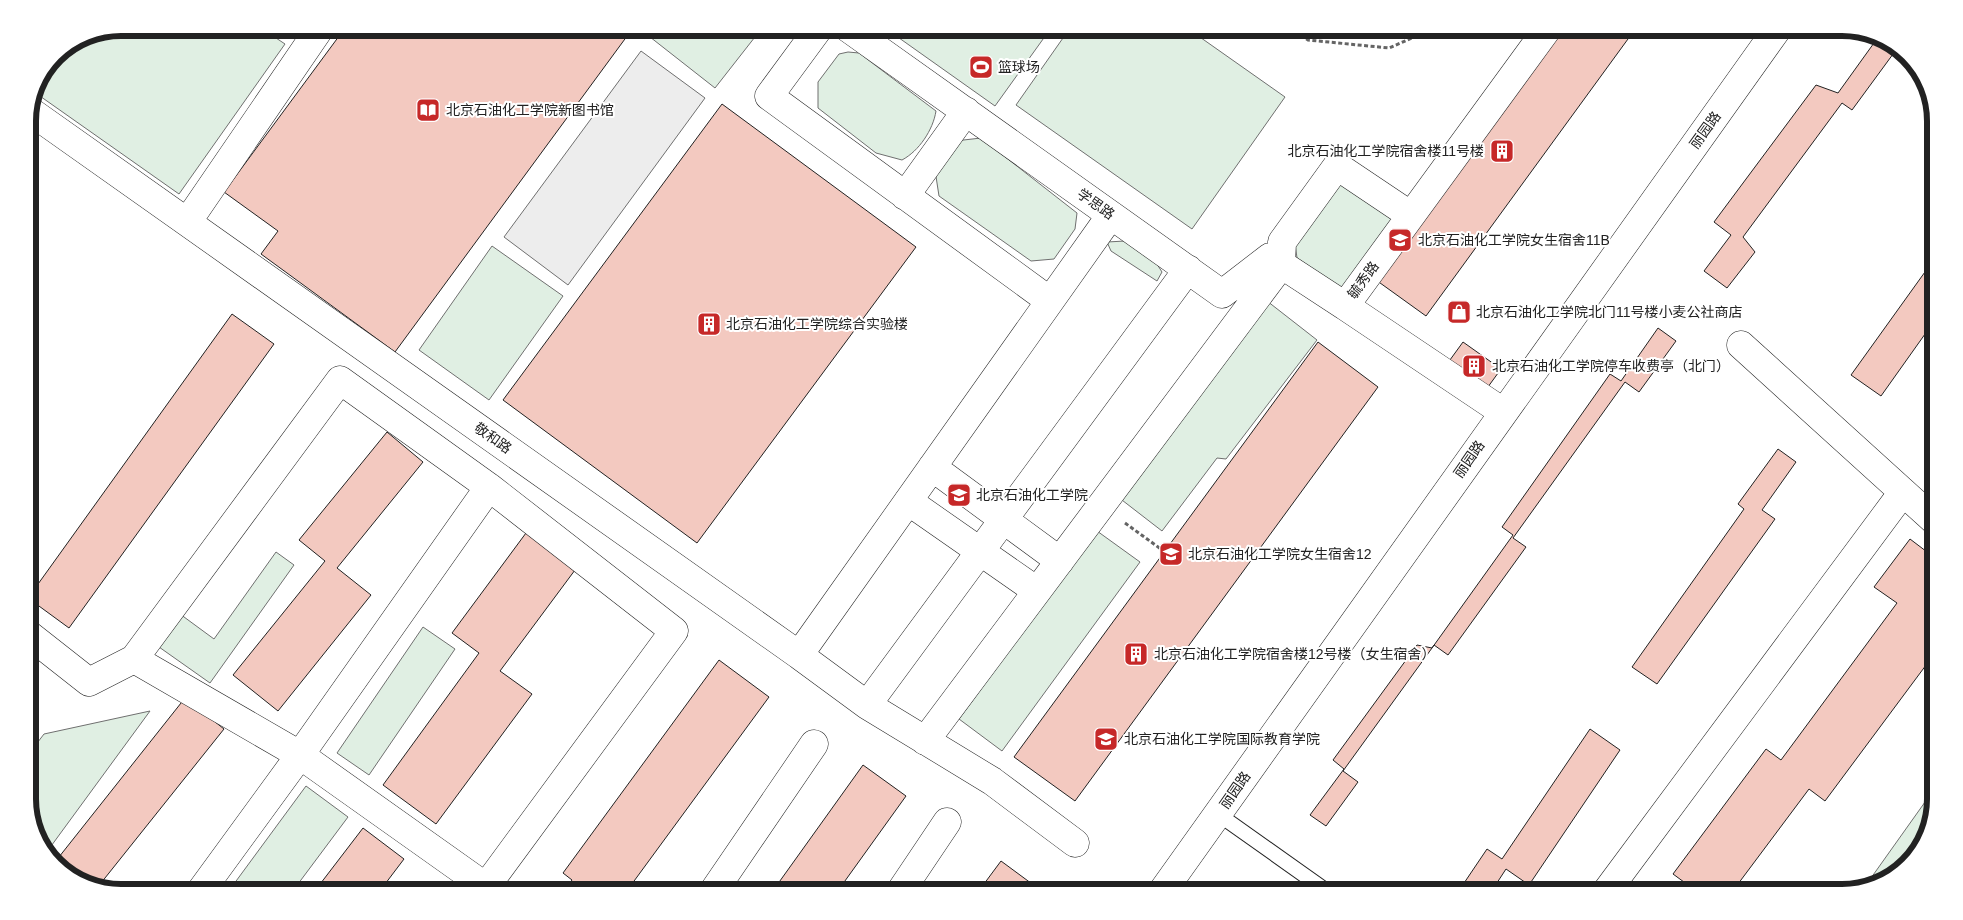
<svg xmlns="http://www.w3.org/2000/svg" width="1963" height="920" viewBox="0 0 1963 920" font-family="Helvetica,'Noto Sans SC',sans-serif">
	<rect width="100%" height="100%" fill="#fff"/>
	<path fill="#e0efe3" stroke="#6f6f6f" d="M121 28H261L285 44 179 194 37 94 55 55 85 35Z
		M657 28H762L715 88 650 37Z
		M885 28H1051L995 106Z
		M1070 28H1187L1285 97 1192 229 1016 105Z
		M848 52 859 53 936 111C933 130 919 151 902 160L876 153 818 108V82L839 54Z
		M981 138 1077 213 1075 229 1054 259 1031 261 939 196 935 170 955 141Z
		M1342 176 1390 210 1396 225 1341 288 1297 258 1295 243Z
		M1125 241 1155 261 1162 272 1157 281 1111 251 1107 242Z
		M492 246 563 296 489 400 419 350Z
		M1258 294 1317 340 1226 459 1217 458 1162 531 1109 490Z
		M1097 531 1140 562 1002 751 959 719Z
		M276 552 294 565 210 683 142 635 165 603 214 639Z
		M423 627 455 649 369 775 337 753Z
		M150 711 46 853 28 805V755L44 734Z
		M306 786 348 817 292 892H228Z
		M1935 788 1928 835 1894 877 1866 885Z"/>
	<path fill="#ededed" stroke="#6f6f6f" d="M641 51 705 98 568 285 504 237Z"/>
	<path fill="#f3c9c0" stroke="#222" d="M345 28H633L395 352 261 254 278 231 224 192Z
		M1549 28H1636L1426 316 1369 275Z
		M1879 36 1896 50 1852 110 1842 103 1743 237 1755 252 1727 288 1704 271 1731 235 1714 222 1816 85 1838 93Z
		M722 104 916 247 697 543 503 400Z
		M1935 258V320L1881 396 1851 375Z
		M232 314 274 344 69 628 28 598Z
		M1658 328 1676 341 1639 392 1625 382 1513 538 1526 547 1448 655 1434 645 1432 648 1513 535 1502 527 1610 374 1621 381Z
		M1318 342 1378 387 1075 801 1014 757Z
		M1463 342 1501 369 1485 391 1447 364Z
		M387 432 423 462 337 568 371 595 278 711 233 675 325 561 299 540Z
		M1778 449 1796 462 1762 510 1775 519 1657 684 1632 667 1744 509 1738 504Z
		M526 533 575 570 500 671 532 694 436 824 383 785 479 653 452 633Z
		M1910 539 1935 558V653L1825 801 1809 789 1732 892H1682L1688 885 1673 874 1766 749 1781 760 1897 603 1874 587Z
		M1417 645 1432 648 1343 771 1358 782 1326 826 1310 815 1344 769 1333 760Z
		M719 660 769 697 626 892H563L572 880 563 873Z
		M185 698 224 729 97 888 85 885 55 862Z
		M1590 729 1620 750 1529 885 1506 869 1491 892H1458L1487 849 1502 859Z
		M863 765 906 796 837 892H772Z
		M363 828 404 859 379 892H314Z
		M1001 861 1043 892H978Z
		M1259 882 1274 892H1251Z"/>
	<g fill="none" stroke-linecap="round" stroke-linejoin="round">
		<g stroke="#222" stroke-width="16">
			<path id="lane" d="M1218 814 1328 892"/>
		</g>
		<g stroke="#222" stroke-width="29">
			<path id="street" d="M819 28 769 96 1050 301
				M848 28 1222 294 1270 257 1345 306
				M30 111 799 655
				M905 196 966 111
				M1111 215 799 655 867 705 1188 269
				M188 221 320 28
				M1741 345 1935 521
				M1503 412 1345 306 1548 28
				M932 467 1060 561
				M908 501 1037 591
				M28 634 89 682 134 659 340 380 489 487 674 631 482 892
				M134 659 300 755 486 887
				M867 705 992 781 1075 843
				M925 741 1281 265 1282 242 1337 166 1410 215
				M200 892 300 755 489 487
				M713 892 814 744
				M900 892 947 822
				M1606 892 1903 492"/>
		</g>
		<g stroke="#222" stroke-width="29">
			<path id="secondary" d="M1162 892 1778 28"/>
		</g>
		<path stroke="#646464" stroke-width="3" stroke-dasharray="4 2.5" stroke-linecap="butt" d="M272 28 282 34
			M1290 28 1308 40 1389 48 1435 28
			M1125 523 1165 552"/>
		<use href="#lane" stroke="#fff" stroke-width="14"/>
		<use href="#street" stroke="#fff" stroke-width="28"/>
		<use href="#secondary" stroke="#fff" stroke-width="28"/>
	</g>
	<defs>
		<g id="stadium-square" transform="scale(1.25)"><rect x="-9" y="-9" width="18" height="18" rx="4" fill="#c62828" stroke="#fff"/><path d="M0-5a6.5 5 0 1 0 0 10a6.5 5 0 1 0 0-10ZM-3.5-1.8h7v3.6h-7Z" fill="#fff"/></g>
		<g id="library-square" transform="scale(1.25)"><rect x="-9" y="-9" width="18" height="18" rx="4" fill="#c62828" stroke="#fff"/><path d="M-6-4Q-3-5.5-.7-3.5V5Q-3 3-6 4ZM6-4Q3-5.5 .7-3.5V5Q3 3 6 4Z" fill="#fff"/></g>
		<g id="building-square" transform="scale(1.25)"><rect x="-9" y="-9" width="18" height="18" rx="4" fill="#c62828" stroke="#fff"/><path d="M-4-6H4V6H1V3H-1V6H-4ZM-2.5-4.3h1.7v1.8h-1.7ZM.8-4.3h1.7v1.8H.8ZM-2.5-1h1.7V.8h-1.7ZM.8-1h1.7V.8H.8Z" fill="#fff"/></g>
		<g id="university-square" transform="scale(1.25)"><rect x="-9" y="-9" width="18" height="18" rx="4" fill="#c62828" stroke="#fff"/><path d="M0-5L7-2L0 1L-7-2ZM-4 1L0 2.5L4 1V4Q0 6-4 4Z" fill="#fff"/></g>
		<g id="shop-square" transform="scale(1.25)"><rect x="-9" y="-9" width="18" height="18" rx="4" fill="#c62828" stroke="#fff"/><path d="M-5-2.5h2.3a2.7 3.5 0 0 1 5.4 0H5L5.5 6h-11ZM-1.5-2.5h3a1.5 2.3 0 0 0-3 0Z" fill="#fff"/></g>
	</defs>
	<g fill-rule="evenodd">
		<use href="#stadium-square" x="981" y="67"/>
		<use href="#library-square" x="428" y="110"/>
		<use href="#building-square" x="1502" y="151"/>
		<use href="#university-square" x="1400" y="240"/>
		<use href="#shop-square" x="1459" y="312"/>
		<use href="#building-square" x="709" y="324"/>
		<use href="#building-square" x="1474" y="366"/>
		<use href="#university-square" x="959" y="495"/>
		<use href="#university-square" x="1171" y="554"/>
		<use href="#building-square" x="1136" y="654"/>
		<use href="#university-square" x="1106" y="739"/>
	</g>
	<g text-anchor="middle" stroke-width="4" stroke-linejoin="round" paint-order="stroke">
		<g font-size="14" fill="#222" stroke="#fff" text-anchor="start">
			<text x="998" y="72">篮球场</text>
			<text x="446" y="115">北京石油化工学院新图书馆</text>
			<text x="1484" y="156" text-anchor="end">北京石油化工学院宿舍楼11号楼</text>
			<text x="1418" y="245">北京石油化工学院女生宿舍11B</text>
			<text x="1476" y="317">北京石油化工学院北门11号楼小麦公社商店</text>
			<text x="726" y="329">北京石油化工学院综合实验楼</text>
			<text x="1492" y="371">北京石油化工学院停车收费亭（北门）</text>
			<text x="976" y="500">北京石油化工学院</text>
			<text x="1188" y="559">北京石油化工学院女生宿舍12</text>
			<text x="1154" y="659">北京石油化工学院宿舍楼12号楼（女生宿舍）</text>
			<text x="1124" y="744">北京石油化工学院国际教育学院</text>
		</g>
		<g font-size="14" fill="#222" stroke="#fff">
			<text transform="translate(1705 130) rotate(-54)" y="5">丽园路</text>
			<text transform="translate(1096 204) rotate(35)" y="5">学思路</text>
			<text transform="translate(1363 280) rotate(-54)" y="5">毓秀路</text>
			<text transform="translate(493 438) rotate(35)" y="5">敬和路</text>
			<text transform="translate(1469 459) rotate(-55)" y="5">丽园路</text>
			<text transform="translate(1235 790) rotate(-55)" y="5">丽园路</text>
		</g>
	</g>
	<path d="M0 0H1963V920H0ZM121 36H1842A85 85 0 0 1 1927 121V799A85 85 0 0 1 1842 884H121A85 85 0 0 1 36 799V121A85 85 0 0 1 121 36Z" fill="#fff" fill-rule="evenodd"/>
	<path fill="none" stroke="#222" stroke-width="6" d="M121 36H1842A85 85 0 0 1 1927 121V799A85 85 0 0 1 1842 884H121A85 85 0 0 1 36 799V121A85 85 0 0 1 121 36Z"/>
</svg>
